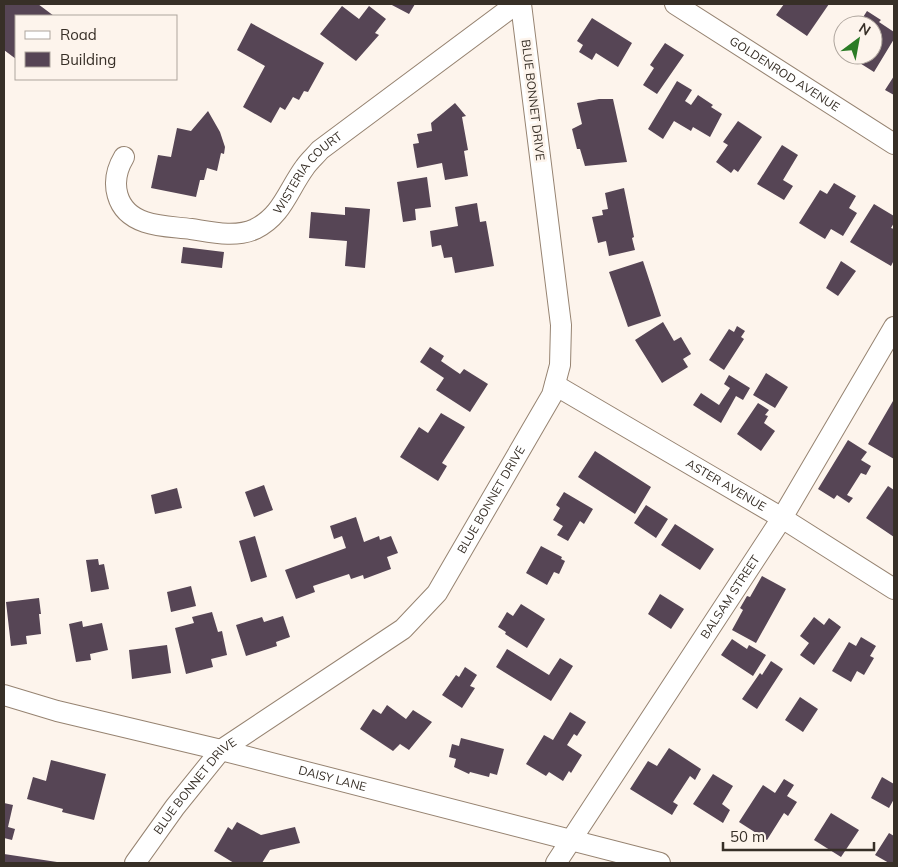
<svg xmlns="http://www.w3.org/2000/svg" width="898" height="867" viewBox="0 0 898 867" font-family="Mulish,sans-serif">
	<rect width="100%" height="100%" fill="#fdf4ec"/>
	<path fill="#564555" d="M4 4H38L54 16H16V59L4 50Z
		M390 4H415L409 14Z
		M784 4H829L807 36 776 15Z
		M342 6 359 19 369 6 386 19 375 33 379 35 356 61 320 34Z
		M867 11 881 20 879 22 894 32V39L874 72 847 55H873V25H858Z
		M592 18 632 43 618 67 596 53 592 60 579 52 583 45 577 41Z
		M251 23 324 63 308 92 304 91 299 100 293 97 285 110 280 107 271 123 243 107 265 66 237 50Z
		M665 43 684 55 657 94 643 85 654 68 650 65Z
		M894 76V95L885 90Z
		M677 81 692 90 685 101 691 105 698 95 713 105 711 107 722 114 710 137 693 127 691 131 674 121 663 139 648 129Z
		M599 99H613L627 162 585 166 580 149H577L572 129 582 124 577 103Z
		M455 103 466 116 462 117 468 150 464 151 468 176 445 180 442 163 417 168 413 144 419 143 417 134 432 131 431 123Z
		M208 111 220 132 225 147 224 154 221 153 217 171 207 168 204 180H200L196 197 151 188 158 155 171 157 177 128 191 131Z
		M738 121 762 137 738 172 734 169 731 173 716 162 728 145 723 142Z
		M782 145 798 155 783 180 793 186 784 200 757 184Z
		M427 177 431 207 415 209 416 220 403 222 397 182Z
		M834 183 856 196 849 208 857 213 843 236 831 229 825 239 799 223 820 190 827 194Z
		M624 188 634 237 632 238 635 250 609 256 606 241 598 243 592 217 603 215 602 210 608 209 605 193Z
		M477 203 480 222 486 221 494 266 455 273 452 257 444 258 441 245 432 247 430 231 458 226 455 207Z
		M874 204 894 216V223L891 228 894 229V260L891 266 850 242Z
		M345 207 370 209 365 268 345 266 347 241 309 238 311 212 345 215Z
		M183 247 224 252 222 268 181 263Z
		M643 261 661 316 628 327 609 272Z
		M841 261 856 271 838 296 826 288Z
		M663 322 674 341 681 337 691 354 683 359 688 367 662 383 635 340Z
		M737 326 745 331 741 337 744 339 724 370 709 360 729 329 734 332Z
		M430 347 444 356 441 361 460 374 464 369 488 384 470 412 436 390 444 378 420 362Z
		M766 373 788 387 775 408 753 395Z
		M729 375 750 388 743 400 736 396 721 423 693 405 701 393 719 405 730 388 724 384Z
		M893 401 894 402V459L868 444Z
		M758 403 769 410 765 415 768 416 764 423 775 431 761 451 737 434Z
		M441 413 465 427 442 463 447 466 438 481 400 457 419 427 428 433Z
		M848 440 867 452 861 460 871 466 866 475 861 473 847 495 853 498 849 503 837 495 834 499 818 489Z
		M595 451 651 487 635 514 578 477Z
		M264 485 273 510 254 517 245 492Z
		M888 486 894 490V537L866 518Z
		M177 488 182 508 155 514 151 495Z
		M564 492 593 509 584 524 580 521 568 541 557 535 563 526 553 520 560 508 556 505Z
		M646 505 668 519 656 538 634 523Z
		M356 517 364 542 379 536 380 540 391 536 398 553 387 557 391 569 364 579 363 575 351 579 349 574 313 586 315 592 296 599 285 570 346 548 342 536 334 539 330 526Z
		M675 524 714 549 700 570 661 545Z
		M255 536 267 577 251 582 239 541Z
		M541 546 562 557 561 559 565 561 559 574 554 572 547 585 526 573Z
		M98 559 99 565 104 564 109 589 91 592 86 560Z
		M762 576 786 589 756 643 732 630 743 610 740 608 747 596 750 597Z
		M191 586 196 606 171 612 167 592Z
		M660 594 684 609 671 629 648 614Z
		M39 598 41 614H39L41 634 26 636 27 644 11 646 6 602Z
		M521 604 545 619 527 648 505 634 506 632 498 627 507 612 513 616Z
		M212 612 218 632 222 631 227 655 211 659 213 667 186 674 175 628 194 623 192 617Z
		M283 616 290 637 276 642 277 646 246 656 236 625 262 617 264 622Z
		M814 617 824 625 829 618 841 627 814 665 800 655 809 643 800 636Z
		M82 621 83 627 102 623 108 650 90 654 91 660 76 662 69 624Z
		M861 637 876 646 870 656 874 658 864 675 857 671 851 682 832 671 849 642 856 646Z
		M732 639 747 649 749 645 766 655 753 676 721 655Z
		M167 645 171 673 132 679 129 650Z
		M507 649 549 675 560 658 573 666 551 701 496 667Z
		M771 661 783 669 757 709 742 699 760 673 762 675Z
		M465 667 477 675 470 686 475 688 462 708 442 695 456 675 459 677Z
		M800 697 818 709 803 732 785 720Z
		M387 705 406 719 413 710 432 722 409 750 400 744 393 751 360 729 373 709 381 714Z
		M570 712 586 722 577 736 574 734 567 745 582 755 571 773 569 771 563 781 549 772 546 776 526 764 544 735 553 740Z
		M461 738 504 749 497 775 490 773 489 777 470 772 469 774 454 767 456 759 449 757 452 744 459 746Z
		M669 748 701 769 695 780 690 776 673 802 678 805 672 815 630 789 648 761 657 766Z
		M51 760 106 774 94 820 62 812 63 809 27 799 33 777 46 781Z
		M713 774 733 786 722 804 730 810 723 823 693 804Z
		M882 777 894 784V799L889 808 871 798Z
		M784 779 794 785 787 796 797 802 788 816 784 813 767 840 739 822 763 785 775 793Z
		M4 803 13 805 8 827 15 829 12 840 4 838Z
		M831 813 859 830 841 857 814 840Z
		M237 822 261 835 295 827 300 843 270 850 262 863H234L214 851 228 827 232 830Z
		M889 833 894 836V863H889L875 855Z
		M4 854 57 862V863H4Z"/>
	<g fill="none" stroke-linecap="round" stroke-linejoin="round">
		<g stroke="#968371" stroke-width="22">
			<g id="minor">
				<path id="s1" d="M675 4 894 144"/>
				<path id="s2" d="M124 157C109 182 115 212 145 222 159 227 176 227 191 229 211 232 235 238 255 229 282 216 288 190 305 167 309 161 315 156 320 150L516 4"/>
				<path id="s3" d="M555 385 782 518 894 589"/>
				<path id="s4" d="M4 695 57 711 221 750 660 863"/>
				<path id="s5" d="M135 863 175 807 221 750 403 629 437 593 552 395 560 365 561 325 521 4"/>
				<path id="s6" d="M556 863 782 518 894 327"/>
			</g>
		</g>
		<use href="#minor" stroke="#fff" stroke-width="20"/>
	</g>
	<g text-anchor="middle" stroke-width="5" stroke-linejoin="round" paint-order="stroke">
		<g font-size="12" fill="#372f27" stroke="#fdf4ec">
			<text dy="4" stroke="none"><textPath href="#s1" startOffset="130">GOLDENROD AVENUE</textPath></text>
			<text transform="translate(533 100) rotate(83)" y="4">BLUE BONNET DRIVE</text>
			<text dy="4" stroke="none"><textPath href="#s2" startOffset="269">WISTERIA COURT</textPath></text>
			<text dy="4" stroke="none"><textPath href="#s3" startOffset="198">ASTER AVENUE</textPath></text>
			<text dy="4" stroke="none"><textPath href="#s5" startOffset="518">BLUE BONNET DRIVE</textPath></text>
			<text dy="4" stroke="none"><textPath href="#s6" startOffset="318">BALSAM STREET</textPath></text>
			<text dy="4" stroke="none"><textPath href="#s4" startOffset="339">DAISY LANE</textPath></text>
			<text dy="4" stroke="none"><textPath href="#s5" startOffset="98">BLUE BONNET DRIVE</textPath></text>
		</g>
	</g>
	<rect width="898" height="867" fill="none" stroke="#372f27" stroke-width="10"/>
	<rect x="15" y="15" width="162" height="65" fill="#fdf4ec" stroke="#aea59d"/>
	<rect x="25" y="31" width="25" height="8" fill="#ffffff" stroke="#aea59d"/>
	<text x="60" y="40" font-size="15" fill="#372f27">Road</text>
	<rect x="25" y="52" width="25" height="15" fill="#564555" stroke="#aea59d"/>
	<text x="60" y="65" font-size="15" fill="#372f27">Building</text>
	<g transform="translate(858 40) rotate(32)"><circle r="24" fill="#fdf4ec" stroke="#aea59d"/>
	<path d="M0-4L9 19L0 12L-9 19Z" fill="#2b7c26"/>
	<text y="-8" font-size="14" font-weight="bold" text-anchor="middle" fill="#372f27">N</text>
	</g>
	<path d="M723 842v8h151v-8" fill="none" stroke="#372f27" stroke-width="2.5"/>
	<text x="730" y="842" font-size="15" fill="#372f27" stroke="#fdf4ec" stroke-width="4" paint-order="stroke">50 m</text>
</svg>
